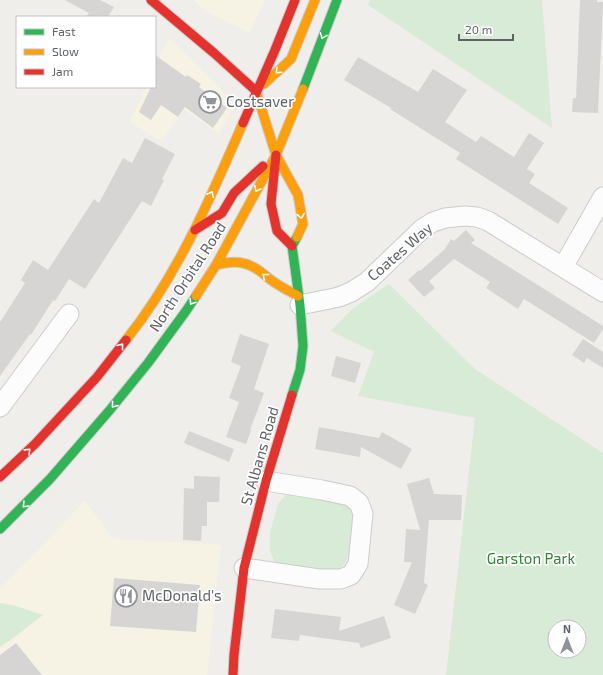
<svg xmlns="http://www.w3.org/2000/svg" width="603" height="675" viewBox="0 0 603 675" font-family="'Exo 2',sans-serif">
	<rect width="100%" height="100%" fill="#efeeea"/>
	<path fill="#f7f3e4" d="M193 0H265L249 33 206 11Z
		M169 38 228 96 234 106 219 134 185 110 161 141 130 122 146 87H155V68Z
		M85 501 113 539 221 545 207 675H0V589Z"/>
	<path fill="#d8ebd6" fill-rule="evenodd" d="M370 0H542L552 128 368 5Z
		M389 284 475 369 603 453V675H446L475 418 358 396 374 352 331 331 352 309ZM555 627H579V651H555Z
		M298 491 347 504 356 517 353 535 349 556 340 571 277 568 270 551V533L278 504 285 496Z
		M0 603 13 605 43 615 12 639 0 647Z"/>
	<path fill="#d6d5d3" d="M65 0H100L114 7 108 17H86L89 13Z
		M580 0H597V2H603L598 113 572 112 573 98H576Z
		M155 55 186 77 187 75 201 84 199 87 227 108 213 128 185 107 178 117 161 105 151 120 139 112 151 87H155Z
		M358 57 418 92 433 69 467 90 445 122 476 142 481 136 514 157 529 133 544 143 527 169 535 174 529 183 568 208 558 224 456 159 460 153 390 109 391 108 344 80Z
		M145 138 175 154 162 179 164 180 151 206 142 201 85 289 69 279 55 301 53 300 31 335 30 334 0 376V322L25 283 21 280 33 260 48 270 94 199 99 203 123 158 132 163Z
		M466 230 475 240 471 243 603 326V329L594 343 524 299 518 309 486 288 490 282 454 259 429 281 435 288 424 297 408 280 419 270 420 271 444 250 451 239 454 241Z
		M240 334 269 344 254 389 264 393 250 430 251 431 246 444 226 437 239 402 229 398 241 366 231 362Z
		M583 339 603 352V368L587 358 584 363 572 355Z
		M336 356 361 363 355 383 331 376Z
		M319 427 379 438 382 432 412 449 401 469 361 447 360 457 315 449Z
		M189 431 234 449 229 462 184 443Z
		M194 476 220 477 219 502H207V526H202L201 541 183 540 184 488 194 489Z
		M429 478 434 494 462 495 461 520H429L424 583 428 585 415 614 394 605 412 562H404L406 529 420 530 407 484Z
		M114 578 200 585 196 632 110 626Z
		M275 609 341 617 339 631 384 616 391 638 361 648 359 643 300 635 299 641 271 638Z
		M16 643 42 675H0V655Z"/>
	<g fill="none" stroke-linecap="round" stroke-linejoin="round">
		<g stroke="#cbcccc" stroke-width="21">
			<path id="street" d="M563 267 603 197
				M300 305 339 297 351 292 367 282 422 229 433 222 445 218 465 216 477 217 488 221 603 292
				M0 407 69 314
				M244 568 319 579H341L351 575 358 564 363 514 359 503 350 496 322 490 266 481"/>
		</g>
		<g stroke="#cacacb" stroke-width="11">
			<path id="fast" d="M303 89 337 0
				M292 395 300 370 303 346 300 305 292 246 297 237
				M0 529 50 479 109 411 148 363 186 311 196 296"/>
		</g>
		<g stroke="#cacacb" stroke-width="11">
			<path id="slow" d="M264 84 291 59 315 0
				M256 91 276 155 298 195 303 224 297 237
				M216 265C233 260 247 261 261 272 264 274 267 277 271 280 279 286 289 291 298 296
				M196 296 216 265 276 155 303 89
				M126 340C178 275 210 199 243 123"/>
		</g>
		<g stroke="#cacacb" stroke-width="11">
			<path id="jam" d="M151 0 214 53 256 91
				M243 123 275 50 295 0
				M276 155 271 204 277 231 292 246
				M195 230 222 213 234 193 263 166
				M0 477 35 444 97 377 126 340
				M233 675 234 655 244 568 266 481 292 395"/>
		</g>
		<use href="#street" stroke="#fdfcfc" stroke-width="19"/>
		<use href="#fast" stroke="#30b455" stroke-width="9"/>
		<use href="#slow" stroke="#ff9f0a" stroke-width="9"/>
		<use href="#jam" stroke="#e5322d" stroke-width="9"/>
	</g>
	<defs><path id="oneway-chevron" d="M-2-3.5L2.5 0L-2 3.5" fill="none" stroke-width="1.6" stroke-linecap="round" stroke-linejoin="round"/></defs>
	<g stroke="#fff">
		<use href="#oneway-chevron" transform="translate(323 36) rotate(111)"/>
		<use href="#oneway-chevron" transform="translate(278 71) rotate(137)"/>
		<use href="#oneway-chevron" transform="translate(257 189) rotate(118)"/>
		<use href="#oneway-chevron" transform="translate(211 194) rotate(-63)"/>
		<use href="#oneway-chevron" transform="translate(301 216) rotate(80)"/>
		<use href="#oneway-chevron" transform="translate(265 276) rotate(-141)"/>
		<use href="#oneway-chevron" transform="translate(192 302) rotate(123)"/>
		<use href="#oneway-chevron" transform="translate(121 346) rotate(-52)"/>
		<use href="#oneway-chevron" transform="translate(114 405) rotate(129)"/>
		<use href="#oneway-chevron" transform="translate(28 451) rotate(-44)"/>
		<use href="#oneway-chevron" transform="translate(25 505) rotate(134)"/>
	</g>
	<defs>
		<g id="supermarket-ring" transform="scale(1.15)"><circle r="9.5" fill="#fff" stroke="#919496" stroke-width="1.5"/><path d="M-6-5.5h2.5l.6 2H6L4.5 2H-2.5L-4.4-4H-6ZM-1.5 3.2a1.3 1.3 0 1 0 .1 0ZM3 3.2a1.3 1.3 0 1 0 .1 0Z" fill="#919496"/></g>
		<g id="restaurant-ring" transform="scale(1.15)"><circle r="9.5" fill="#fff" stroke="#919496" stroke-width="1.5"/><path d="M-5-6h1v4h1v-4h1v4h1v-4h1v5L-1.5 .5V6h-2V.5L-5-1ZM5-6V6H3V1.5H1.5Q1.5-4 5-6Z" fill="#919496"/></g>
	</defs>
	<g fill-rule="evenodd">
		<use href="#supermarket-ring" x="210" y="102"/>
		<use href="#restaurant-ring" x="126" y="596"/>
	</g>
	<g text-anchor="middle" stroke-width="3.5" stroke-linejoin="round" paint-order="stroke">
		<g font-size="15" fill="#5f6368" stroke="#fff" text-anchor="start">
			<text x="226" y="107">Costsaver</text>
			<text x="142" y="601">McDonald's</text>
		</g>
		<g font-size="15" fill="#5f6368" stroke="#fff">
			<text transform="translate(400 252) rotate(-41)" y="5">Coates Way</text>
			<text transform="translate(188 277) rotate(-57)" y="5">North Orbital Road</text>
			<text transform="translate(260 456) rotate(-74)" y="5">St Albans Road</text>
		</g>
		<g font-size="15" fill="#348238" stroke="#fff">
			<text x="531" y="564">Garston Park</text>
		</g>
	</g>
	<rect x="16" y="16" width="140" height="72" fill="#ffffff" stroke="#bfc1c3"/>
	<rect x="24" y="29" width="20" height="6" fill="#30b455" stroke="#bfc1c3"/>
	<text x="52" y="36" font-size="12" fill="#5f6368">Fast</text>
	<rect x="24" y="49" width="20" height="6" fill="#ff9f0a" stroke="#bfc1c3"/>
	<text x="52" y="56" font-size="12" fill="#5f6368">Slow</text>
	<rect x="24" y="69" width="20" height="6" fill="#e5322d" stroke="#bfc1c3"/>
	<text x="52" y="76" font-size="12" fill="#5f6368">Jam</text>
	<g transform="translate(567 639)"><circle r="19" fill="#ffffff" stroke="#bfc1c3"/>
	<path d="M0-3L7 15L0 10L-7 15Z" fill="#919496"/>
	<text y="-6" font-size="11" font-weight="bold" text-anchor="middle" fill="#5f6368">N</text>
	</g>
	<path d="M459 34v6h54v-6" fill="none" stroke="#5f6368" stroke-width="2"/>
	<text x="465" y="34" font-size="12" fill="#5f6368" stroke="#ffffff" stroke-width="3" paint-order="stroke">20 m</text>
</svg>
